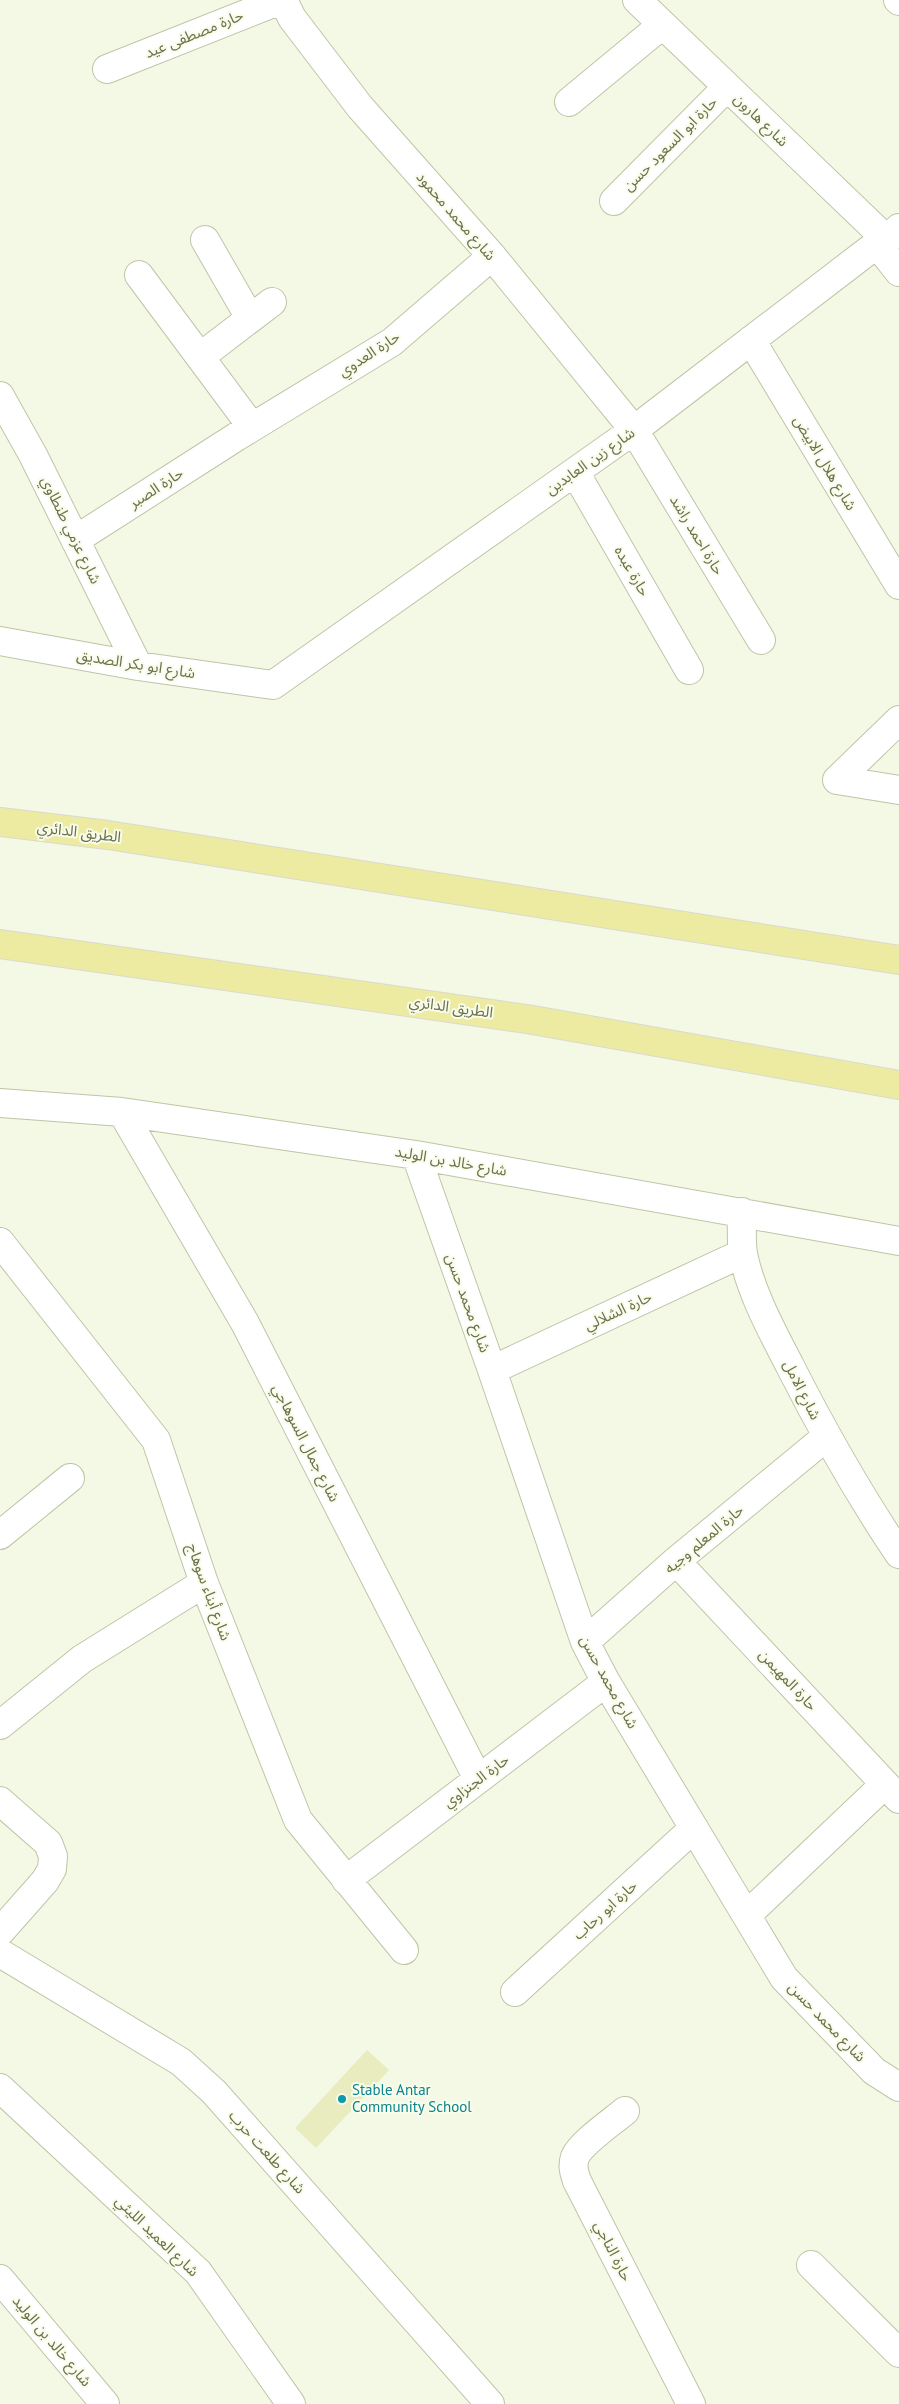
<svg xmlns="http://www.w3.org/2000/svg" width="899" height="2404" viewBox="0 0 899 2404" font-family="'PT Sans','Noto Sans Arabic',sans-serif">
	<rect width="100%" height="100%" fill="#f3f9e4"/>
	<path fill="#e8ecbf" d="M367 2050 389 2070 316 2148 295 2128Z"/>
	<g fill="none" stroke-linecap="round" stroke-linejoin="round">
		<g stroke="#c0c4a7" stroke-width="30">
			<path id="minor" d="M283 0 292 18 360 107 492 256 634 430 761 640
				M637 0 887 240
				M898 0 899 1
				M107 69 281 0
				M569 102 662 25
				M614 201 727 87
				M205 240 250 318
				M877 244 899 272
				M139 275 252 427
				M751 340 899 585
				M200 357 272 302
				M0 396 33 455 138 666
				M575 472 689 670
				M75 540 236 437 392 342 492 256
				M0 641 138 666 273 685 634 430 877 244 887 240 899 228
				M837 780 899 720
				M837 780 899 790
				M0 1103 122 1112 416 1155 899 1241
				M122 1112 245 1323 478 1779
				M416 1155 492 1370 585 1642 606 1682 784 1978 874 2071 899 2087
				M742 1212C742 1225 741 1240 743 1254 751 1293 772 1331 790 1366 823 1431 858 1493 899 1554
				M0 1242 156 1440 204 1583 298 1820 404 1950
				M492 1370 743 1253
				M0 1535 70 1478
				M676 1561 899 1799
				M585 1642 676 1561 826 1437
				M0 1725 82 1659 204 1583
				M0 1801 48 1843 53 1856 52 1869 45 1881 0 1932
				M346 1880 606 1682
				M747 1915 885 1784
				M0 1953 181 2062 214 2092 490 2404
				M515 1992 694 1828
				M0 2088 198 2272 291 2404
				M625 2111C612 2122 581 2143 575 2157 572 2166 574 2172 577 2181L691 2404
				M811 2265 899 2353
				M0 2279 105 2404"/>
		</g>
		<g stroke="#d9dad1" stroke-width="30">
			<path id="highway" d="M0 822 108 835 899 960
				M0 944 527 1019 899 1085"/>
		</g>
		<use href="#minor" stroke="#fff" stroke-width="28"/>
		<use href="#highway" stroke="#edeaa2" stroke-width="28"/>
	</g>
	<circle fill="#0f9aa8" stroke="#f7fdea" stroke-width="2" cx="342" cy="2099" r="5"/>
	<g text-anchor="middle" stroke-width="4" stroke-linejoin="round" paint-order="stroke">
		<g font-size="15" fill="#6d6f4d" stroke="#f7fdea">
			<text transform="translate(194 34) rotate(-22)" y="5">حارة مصطفى عيد</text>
			<text transform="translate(761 120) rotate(44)" y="5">شارع هارون</text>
			<text transform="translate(670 144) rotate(-45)" y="5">حارة ابو السعود حسن</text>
			<text transform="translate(456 216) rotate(49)" y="5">شارع محمد محمود</text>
			<text transform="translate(369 354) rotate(-33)" y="5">حارة العدوي</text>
			<text transform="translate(590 461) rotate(-35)" y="5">شارع زين العابدين</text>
			<text transform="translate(825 463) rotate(59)" y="5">شارع هلال الابيض</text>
			<text transform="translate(156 488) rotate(-33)" y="5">حارة الصبر</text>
			<text transform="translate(71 530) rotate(64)" y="5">شارع عزمي طنطاوي</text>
			<text transform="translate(697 535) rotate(59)" y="5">حارة احمد راشد</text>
			<text transform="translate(632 571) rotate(60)" y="5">حارة عبده</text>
			<text transform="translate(136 664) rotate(9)" y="5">شارع ابو بكر الصديق</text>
			<text transform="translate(79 832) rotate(7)" y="5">الطريق الدائري</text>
			<text transform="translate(451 1007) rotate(8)" y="5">الطريق الدائري</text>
			<text transform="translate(451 1161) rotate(10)" y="5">شارع خالد بن الوليد</text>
			<text transform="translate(468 1303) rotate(70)" y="5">شارع محمد حسن</text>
			<text transform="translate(618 1311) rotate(-25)" y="5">حارة الشلالي</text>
			<text transform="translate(802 1390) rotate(63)" y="5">شارع الامل</text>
			<text transform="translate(306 1443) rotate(63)" y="5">شارع جمال السوهاجي</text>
			<text transform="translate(704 1539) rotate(-40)" y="5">حارة المعلم وجيه</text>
			<text transform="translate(209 1592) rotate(70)" y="5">شارع أبناء سوهاج</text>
			<text transform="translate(788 1680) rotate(47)" y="5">حارة المهيمن</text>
			<text transform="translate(609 1682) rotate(61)" y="5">شارع محمد حسن</text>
			<text transform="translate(476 1781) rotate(-37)" y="5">حارة الجنزاوي</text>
			<text transform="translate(605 1910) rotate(-42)" y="5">حارة ابو رحاب</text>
			<text transform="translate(827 2022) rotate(46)" y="5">شارع محمد حسن</text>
			<text transform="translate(267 2152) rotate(48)" y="5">شارع طلعت حرب</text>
			<text transform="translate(157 2236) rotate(44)" y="5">شارع العميد الليثي</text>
			<text transform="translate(613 2251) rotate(63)" y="5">حارة الناجي</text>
			<text transform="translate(52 2341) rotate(50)" y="5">شارع خالد بن الوليد</text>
		</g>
		<g font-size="15" fill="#0d838f" stroke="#f7fdea" text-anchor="start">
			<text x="352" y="2095">Stable Antar<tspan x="352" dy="17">Community School</tspan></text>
		</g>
	</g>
</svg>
